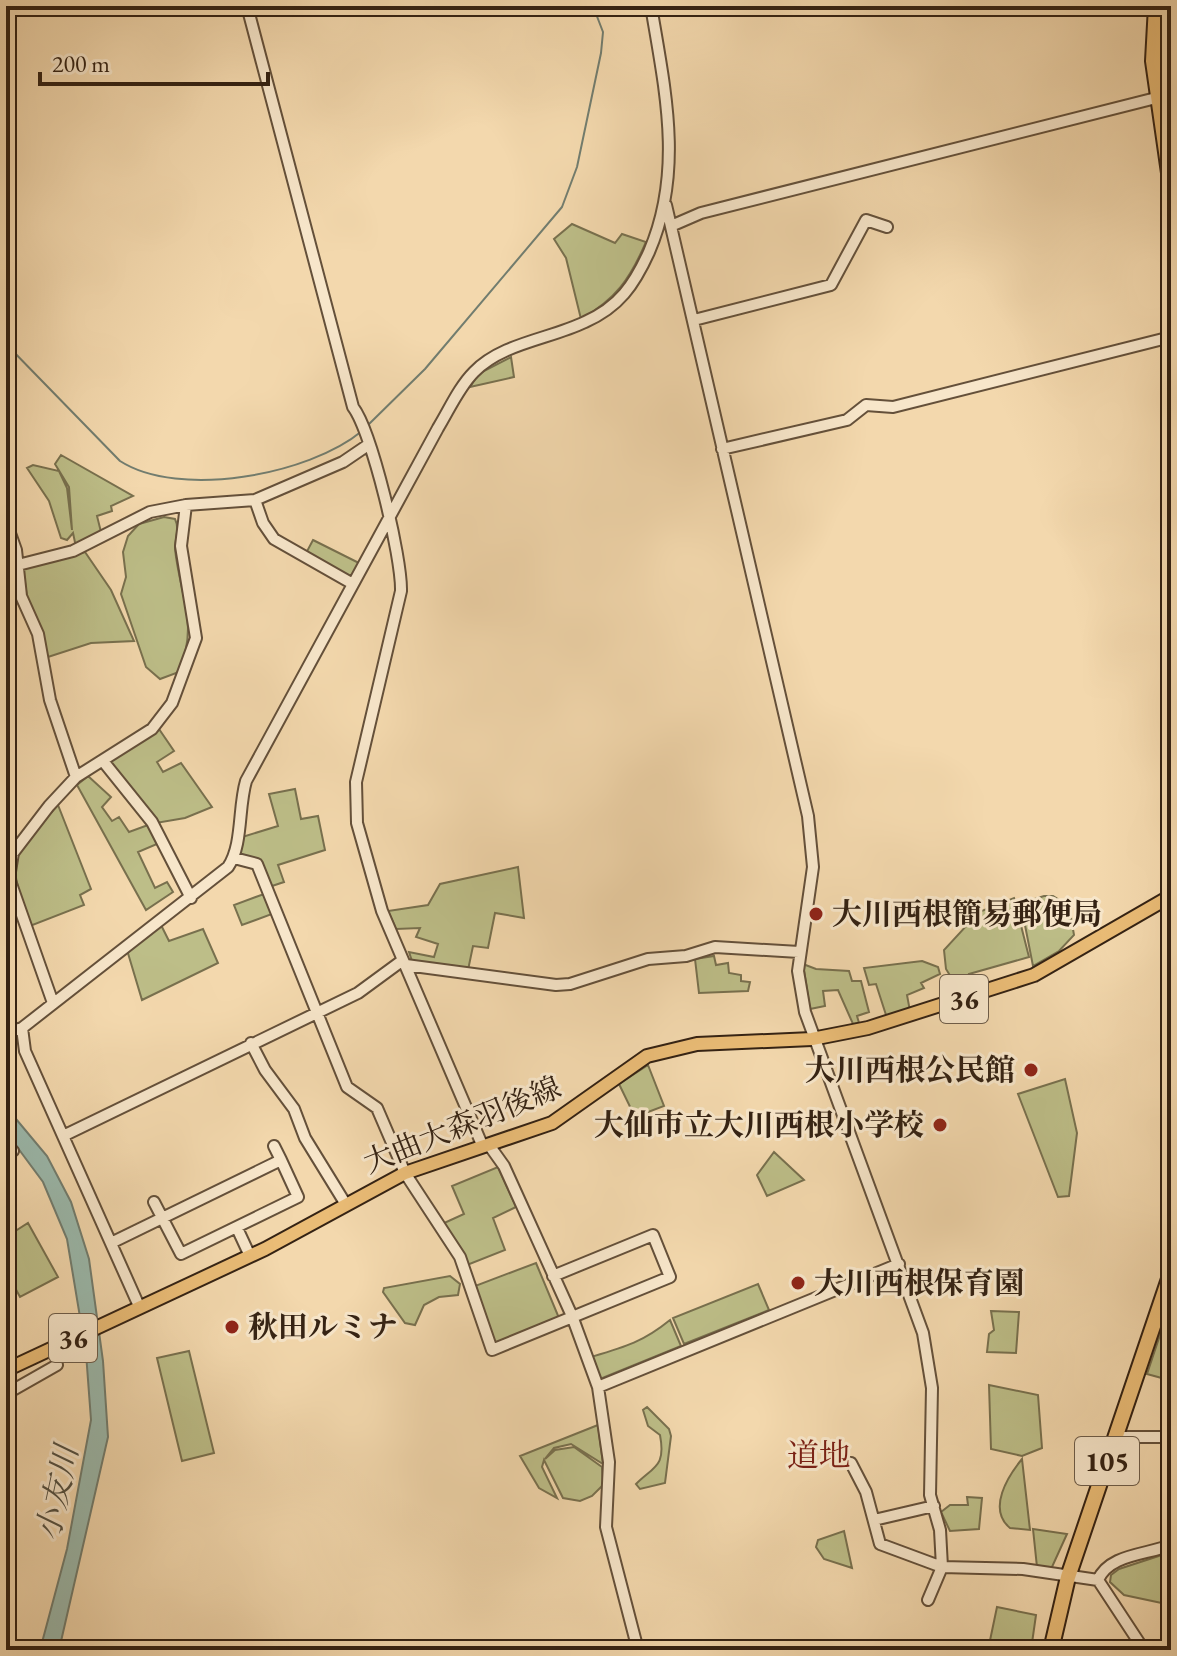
<svg xmlns="http://www.w3.org/2000/svg" width="1177" height="1656" viewBox="0 0 1177 1656" font-family="'EB Garamond','Noto Serif JP',serif">
	<rect width="100%" height="100%" fill="#f3d8ad"/>
	<filter id="stains"><feTurbulence type="fractalNoise" baseFrequency=".0025" numOctaves="4"/><feColorMatrix values="0 0 0 0 .2 0 0 0 0 .09 0 0 0 0 .02 0 0 0 .5 -.17"/></filter>
	<radialGradient id="worn" r=".72"><stop offset=".6" stop-color="#630" stop-opacity="0"/><stop offset="1" stop-color="#630" stop-opacity=".3"/></radialGradient>
	<path fill="#bdbe88" stroke="#78704e" stroke-width="2" d="M572 224 615 243 622 234 646 242C630 279 616 299 581 319L566 258 554 239Z
		M511 357 514 377 470 387 478 374Z
		M61 455 133 496 111 506 112 511 97 516 101 532 76 547 73 533 67 540 61 538 49 501 27 468 33 465 59 471 67 488 72 530 69 487 55 464Z
		M164 517 175 519C180 529 175 538 175 549 180 597 199 623 179 672L160 679 146 667 121 594 126 577 123 552 128 536 139 524Z
		M313 540 359 563 351 579 305 555Z
		M85 552 111 590 134 641 91 643 48 657 27 597 23 568Z
		M159 729 174 751 157 762 163 772 181 763 212 807 185 818 156 823 106 763Z
		M88 776 111 797 102 807 112 821 119 817 129 832 148 825 157 844 138 852 155 888 167 882 173 892 146 910 77 785Z
		M295 789 301 819 318 816 325 850 278 865 284 882 269 887 257 860 240 855 239 838 278 826 269 794Z
		M58 805 91 889 80 895 84 905 30 926C6 856 9 859 58 805Z
		M518 867 524 918 495 913 488 948 473 946 468 970 412 961 409 952 434 957 438 944 416 937 420 928 396 929 388 911 428 905 440 884Z
		M264 894 272 914 242 925 234 905Z
		M1044 896H1053L1069 906 1074 935 1059 951 1033 966 1022 910 1031 900Z
		M1014 898 1029 957 969 974 973 991 962 995 946 969 944 950 979 912Z
		M161 925 169 941 203 929 218 963 142 1000 127 950Z
		M714 956 716 965 728 963 729 973 741 975V981L750 982 748 991 699 993 695 959Z
		M922 961 938 967 940 974 921 983 924 988 907 995 910 1011 887 1018 876 984 869 985 864 968Z
		M803 964 816 969 849 971 852 981H861L869 1012 857 1016 859 1023 853 1024 838 990 823 991 825 1006 810 1009Z
		M648 1065 664 1106 635 1117 619 1084Z
		M1065 1079 1077 1133 1069 1196 1058 1197 1018 1094Z
		M774 1152 804 1180 767 1196 757 1175Z
		M498 1167 516 1207 493 1218 505 1250 467 1265 442 1224 464 1214 452 1186Z
		M28 1223 58 1277 20 1297 6 1271V1237Z
		M536 1263 559 1318 494 1344 475 1286Z
		M450 1276 460 1284 458 1295 439 1297 424 1305 415 1325 405 1323 383 1292 384 1288Z
		M758 1284 769 1310 684 1344 673 1318Z
		M1171 1302V1376L1169 1380 1147 1374Z
		M991 1311 1019 1312 1016 1353 987 1352 989 1334 994 1330Z
		M670 1320 681 1346 600 1379 591 1357C625 1347 643 1342 670 1320Z
		M189 1351 214 1453 182 1461 157 1358Z
		M989 1385 1038 1395 1042 1448 1022 1456 991 1449Z
		M647 1407 669 1429 671 1436 665 1483 640 1489 636 1484C654 1466 666 1467 660 1435L648 1426 643 1410Z
		M598 1425 603 1464 571 1444 554 1448 545 1459 555 1450 574 1447 602 1467 603 1485 592 1496 580 1501 563 1498 544 1460 542 1467 557 1498 539 1488 520 1456Z
		M1022 1459 1030 1530 1010 1528C987 1509 1008 1476 1022 1459Z
		M967 1497 982 1498 979 1529 950 1531 941 1512 950 1505H968Z
		M1033 1529 1067 1534 1052 1567H1037Z
		M844 1531 852 1568 824 1559 816 1547 818 1540Z
		M1171 1552V1605L1124 1595 1110 1582 1111 1575 1119 1569Z
		M997 1607 1036 1615 1031 1650H988Z"/>
	<path fill="#9bb9ac" stroke="#727d6f" stroke-width="2" d="M6 1107 47 1156 71 1202 89 1259 103 1361 108 1437 59 1650H40L67 1549 91 1420 86 1353 67 1239 43 1182 6 1132Z"/>
	<g fill="none" stroke-linecap="round" stroke-linejoin="round">
		<path stroke="#727d6f" stroke-width="2" d="M6 344 120 461C179 499 309 475 362 431
			M366 427 425 369 562 207 577 167 601 53 603 32 593 6"/>
		<g stroke="#64503a" stroke-width="14">
			<path id="minor" d="M247 6 353 407C372 432 402 558 401 591L356 782 357 823 382 911 483 1147
				M666 205 808 816 813 867 798 971 805 1012 923 1333 932 1388 930 1495 940 1530 942 1567 928 1600
				M671 226 701 213 1156 98
				M694 320 831 285 866 220 887 227
				M722 449 847 420 866 405 893 407 1171 337
				M255 500 263 523 274 539 353 584
				M6 522 16 550 21 596 38 634 50 700 76 777
				M18 565 73 551 150 512 186 505 255 500 343 462 368 445
				M103 761 152 822 191 898
				M234 858 257 864 347 1087 377 1108 405 1173 460 1257 492 1350 670 1277 653 1235 553 1276
				M406 965 556 985 570 984 648 959 686 956 715 947 799 952
				M53 1003 9 878 13 853 49 806 76 777 152 729 172 703 196 638 181 546 186 505
				M22 1028 25 1051 139 1306
				M6 1033 22 1028 228 867C243 845 238 808 246 781L438 428C449 410 459 387 474 372 502 343 550 339 585 322 619 307 634 285 649 252 684 171 665 90 651 6
				M251 1043 265 1070 294 1109 305 1138 345 1203
				M63 1136 358 993 403 960
				M489 1145 504 1166 572 1316 598 1387 609 1462 606 1527 638 1650
				M274 1146 281 1160
				M6 1155 13 1151
				M237 1228 250 1256
				M113 1242 281 1160 298 1197 181 1254 154 1202
				M598 1387 899 1264
				M6 1394 57 1365
				M1115 1437H1171
				M851 1463 866 1492 880 1544 942 1567 1023 1569 1098 1580C1109 1554 1146 1555 1171 1545
				M874 1520 934 1506
				M1098 1580 1144 1650"/>
		</g>
		<g stroke="#342213" stroke-width="16">
			<path id="major" d="M6 1370 265 1249 405 1173 552 1123 647 1056 697 1044 812 1039 868 1028 1034 975 1171 896"/>
		</g>
		<g stroke="#342213" stroke-width="18">
			<path id="highway" d="M1156 6 1153 61 1171 187
				M1051 1650 1068 1577 1171 1273"/>
		</g>
		<use href="#minor" stroke="#f7e6ca" stroke-width="10"/>
		<use href="#major" stroke="#eabc76" stroke-width="12"/>
		<use href="#highway" stroke="#eabc76" stroke-width="14"/>
	</g>
	<g fill="#8f2418" stroke="#f7e6ca" stroke-width="3">
		<circle cx="816" cy="914" r="8"/>
		<circle cx="1031" cy="1070" r="8"/>
		<circle cx="940" cy="1125" r="8"/>
		<circle cx="798" cy="1283" r="8"/>
		<circle cx="232" cy="1327" r="8"/>
	</g>
	<g text-anchor="middle" stroke-width="6" stroke-linejoin="round" paint-order="stroke">
		<g fill="#f7e6ca" stroke="#6e5d4a" stroke-width="2">
			<rect x="940" y="975" width="48" height="48" rx="6"/>
			<rect x="49" y="1314" width="48" height="48" rx="6"/>
			<rect x="1075" y="1437" width="64" height="48" rx="6"/>
		</g>
		<g font-size="28" font-weight="bold" fill="#342213">
			<text x="964" y="1009">36</text>
			<text x="73" y="1348">36</text>
			<text x="1107" y="1471">105</text>
		</g>
		<g font-size="30" font-weight="bold" fill="#342213" stroke="#f7e6ca" text-anchor="start">
			<text x="832" y="924">大川西根簡易郵便局</text>
			<text x="1015" y="1080" text-anchor="end">大川西根公民館</text>
			<text x="924" y="1135" text-anchor="end">大仙市立大川西根小学校</text>
			<text x="814" y="1293">大川西根保育園</text>
			<text x="248" y="1337">秋田ルミナ</text>
		</g>
		<g font-size="30" fill="#342213" stroke="#f7e6ca">
			<text transform="translate(462 1125) rotate(-22)" y="10">大曲大森羽後線</text>
		</g>
		<g font-size="32" fill="#7a1f14" stroke="#f7e6ca">
			<text x="819" y="1466">道地</text>
		</g>
		<g font-size="32" font-style="italic" fill="#534f41" stroke="#f7e6ca">
			<text transform="translate(57 1493) rotate(-78)" y="11">小友川</text>
		</g>
	</g>
	<rect width="1177" height="1656" fill="none" stroke="#f3d8ad" stroke-width="32"/>
	<rect x="8" y="8" width="1161" height="1640" fill="none" stroke="#342213" stroke-width="4"/>
	<rect x="16" y="16" width="1145" height="1624" fill="none" stroke="#342213" stroke-width="2"/>
	<path d="M40 72v12h228v-12" fill="none" stroke="#342213" stroke-width="4"/>
	<text x="52" y="72" font-size="24" fill="#342213" stroke="#f7e6ca" stroke-width="6" paint-order="stroke">200 m</text>
	<rect width="100%" height="100%" filter="url(#stains)"/>
	<rect width="100%" height="100%" fill="url(#worn)"/>
</svg>
